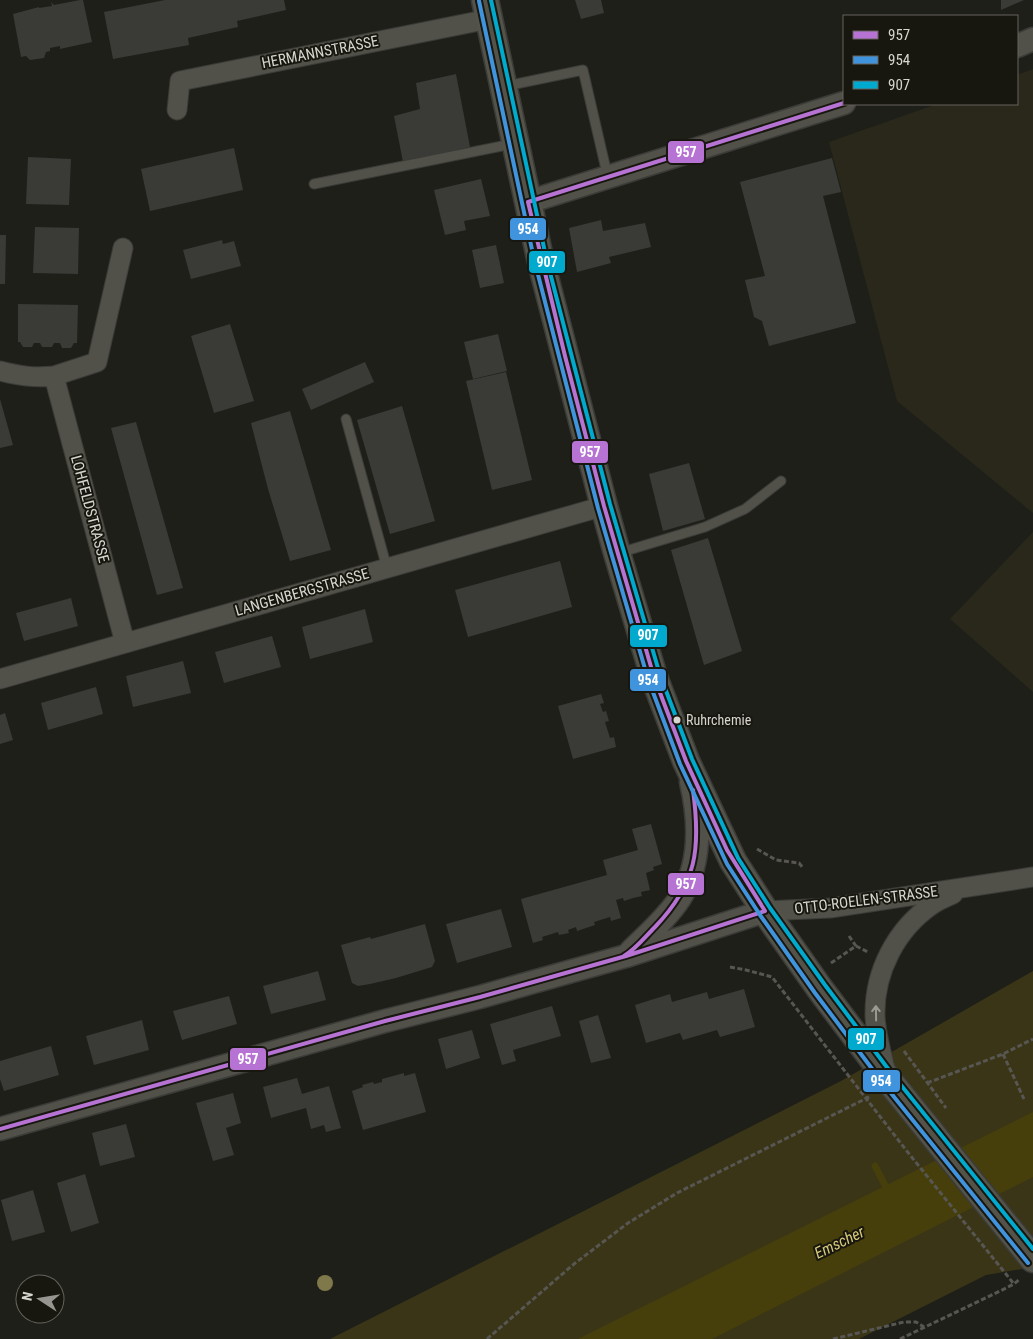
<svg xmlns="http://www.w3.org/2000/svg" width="1033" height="1339" viewBox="0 0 1033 1339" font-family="'Roboto Condensed',sans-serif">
	<rect width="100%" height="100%" fill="#1f1f1a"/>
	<path fill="#29281b" d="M1033 69V513L897 401 829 142 937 104H1017V75Z
		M1033 532V692L950 619Z"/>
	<path fill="#3a3517" d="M1033 971V1267L986 1275 859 1339H330L841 1081Z"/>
	<path fill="#463f0c" d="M1033 1112V1177L712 1339H578Z"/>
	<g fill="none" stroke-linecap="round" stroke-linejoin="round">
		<path stroke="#463f0c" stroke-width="7" d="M875 1166 889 1193"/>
	</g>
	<path fill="#3a3a36" d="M80 0H83L92 42 60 49V46L50 48V51L46 52 44 58 30 60 26 56 21 57 13 14 39 7V8L52 6 51 2 54 5Z
		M165 0H284L286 10 237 21 238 27 188 38 189 45 113 59 104 12Z
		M575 0H601L604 13 581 19Z
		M1001 0H1024L1001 10Z
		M456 74 470 147 403 162 394 116 420 109 416 83Z
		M234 148 243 190 150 211 141 169Z
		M28 157 71 159 69 205 26 204Z
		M832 158 841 192 823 196 856 323 769 346 762 321 754 317 745 280 765 276 740 182Z
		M481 179 490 216 464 221 466 230 445 235 434 190Z
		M601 220 603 231 645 223 651 247 609 257 611 263 577 272 569 228Z
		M35 227 79 228 78 274 33 273Z
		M0 235H6L5 284H0Z
		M222 240 223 244 234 241 241 266 191 279 183 250Z
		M496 245 504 283 480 288 472 250Z
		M18 304 78 305 77 343H74L71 348H62L60 343H54L52 347H42L40 343H34L32 347H23L20 342H18Z
		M230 324 254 401 214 413 191 336Z
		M498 334 507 371 473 379 464 342Z
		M365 362 374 382 311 410 302 389Z
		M506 372 532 480 492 490 466 381Z
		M0 399 13 445 0 448Z
		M402 406 435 521 390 534 357 420Z
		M290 411 331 550 290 561 268 489 251 423Z
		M136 422 183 588 157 595 111 428Z
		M689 463 705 519 663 531 649 474Z
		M708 538 742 651 704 665 671 550Z
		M560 561 572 607 468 637 455 590Z
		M71 598 78 626 24 641 16 613Z
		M365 609 373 642 310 659 302 627Z
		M272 636 281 667 224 683 215 652Z
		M183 661 191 693 133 707 126 676Z
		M96 687 103 714 48 730 41 703Z
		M601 694 604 703 600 704 603 712 606 711 609 721 605 722 610 738 614 737 616 747 573 759 558 706Z
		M5 713 13 740 0 744V715Z
		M651 824 662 864 653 867 654 870 646 873 650 890 641 892 642 896 633 898 624 901 623 898 616 900 621 918 611 921 610 917 594 922 595 925 577 931 576 927 568 930 569 933 559 935 558 932 542 937 543 940 533 943 521 899 607 875 603 860 638 850 632 829Z
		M501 909 512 947 457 963 446 924Z
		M425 924 435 961 432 967 396 978 370 984 358 986 352 983 341 945 370 937 371 939Z
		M318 971 326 1000 271 1014 263 986Z
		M744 989 755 1027 720 1037 717 1030 683 1040 680 1033 646 1043 635 1005 670 994 672 1002 707 992 709 999Z
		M229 996 237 1024 182 1040 173 1011Z
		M552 1006 561 1036 513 1050 516 1061 502 1065 490 1024Z
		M598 1015 611 1058 591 1063 579 1021Z
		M142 1020 149 1050 94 1065 86 1036Z
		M472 1030 480 1058 446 1069 438 1039Z
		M51 1046 59 1075 4 1091 0 1079V1061Z
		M404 1073V1076L415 1073 426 1112 363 1130 352 1091 363 1087 362 1085 373 1082 374 1084 382 1082V1079Z
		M297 1078 302 1094 329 1086 341 1128 326 1132 324 1125 311 1129 306 1108 271 1118 263 1087Z
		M233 1093 241 1123 226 1128 234 1155 213 1161 196 1103Z
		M126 1124 135 1157 100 1166 92 1133Z
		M85 1174 99 1223 71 1232 57 1183Z
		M33 1190 45 1232 12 1241 1 1200Z"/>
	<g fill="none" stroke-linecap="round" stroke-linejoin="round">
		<g stroke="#3b3b38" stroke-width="11">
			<path id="service" d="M506 86 583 70 608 178
				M314 184 512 144
				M346 419 387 568
				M619 553 705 527 745 509 781 481"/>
		</g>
		<g stroke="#3b3b38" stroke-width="21">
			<path id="minor" d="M177 110 180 81 489 19
				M123 248 97 362 54 376 125 643
				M0 371C20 376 34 378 54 376
				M0 679 604 506
				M765 911 830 908 1033 877
				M886 1073C882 1055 876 1035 875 1016 874 972 896 929 933 904 939 900 946 897 953 894"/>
		</g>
		<g stroke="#3b3b38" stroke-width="25">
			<path id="tertiary" d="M1017 46 1033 39
				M528 202 844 103
				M630 952C647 935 667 918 680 898 702 863 700 821 691 782
				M0 1129 385 1021 480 997 572 971 626 956 765 911"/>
		</g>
		<g stroke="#3b3b38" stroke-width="29">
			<path id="secondary" d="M485 0 540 258 604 506 617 553 654 677 686 761 733 861 765 911 820 989 887 1078 1033 1259"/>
		</g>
		<path stroke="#575652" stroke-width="3" stroke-dasharray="5 2.5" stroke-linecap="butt" d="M757 849 776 860 799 863 803 868
			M856 946 868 952
			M831 963 856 946 849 936
			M730 967 746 970 772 977 906 1150 1014 1284
			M904 1051 946 1108
			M1003 1054 1024 1099
			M927 1083 1003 1054 1033 1039
			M487 1339 574 1264 628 1223 677 1193 871 1096
			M833 1339 904 1322H916L924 1327
			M900 1339 1000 1291 1014 1284 1020 1279"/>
		<use href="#service" stroke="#51514a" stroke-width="9"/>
		<use href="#minor" stroke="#51514a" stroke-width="19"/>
		<use href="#tertiary" stroke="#51514a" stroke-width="22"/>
		<use href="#secondary" stroke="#54534a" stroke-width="26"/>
		<g stroke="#18170f" stroke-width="8">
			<path id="bus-1" d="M528 202 844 103
				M624 956C636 949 645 937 655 927 697 883 701 849 693 790
				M0 1129 385 1021 480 997 626 956 765 911 727 850 686 761 654 677 604 506 565 356 528 202"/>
		</g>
		<g stroke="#18170f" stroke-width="8">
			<path id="bus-2" d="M479 1 534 259 598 508 648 679 680 764 727 864 760 915 815 993 882 1082 1028 1263"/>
		</g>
		<g stroke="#18170f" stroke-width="8">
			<path id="bus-3" d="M491 0 546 257 610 504 660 675 692 759 738 858 770 908 825 985 892 1074 1033 1249"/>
		</g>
		<use href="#bus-1" stroke="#b673d3" stroke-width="4"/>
		<use href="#bus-2" stroke="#4094de" stroke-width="4"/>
		<use href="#bus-3" stroke="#00a9ce" stroke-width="4"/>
	</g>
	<circle fill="#7f784a" cx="325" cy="1283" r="8"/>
	<defs><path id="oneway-shaft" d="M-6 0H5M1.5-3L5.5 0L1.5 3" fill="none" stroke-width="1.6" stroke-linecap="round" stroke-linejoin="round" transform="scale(1.25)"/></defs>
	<use stroke="#9a9a94" href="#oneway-shaft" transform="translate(876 1013) rotate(-91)"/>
	<circle fill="#d6d5d0" stroke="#18170f" stroke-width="2" cx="677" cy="720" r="4.5"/>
	<g text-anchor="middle" stroke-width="4" stroke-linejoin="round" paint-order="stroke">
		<g font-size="14" fill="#d6d5d0" stroke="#18170f" text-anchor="start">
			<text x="686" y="725">Ruhrchemie</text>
		</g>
		<g font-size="15" fill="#d6d5d0" stroke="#18170f">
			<text transform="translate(320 52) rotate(-11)" y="5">HERMANNSTRASSE</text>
			<text transform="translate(90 509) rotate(75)" y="5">LOHFELDSTRASSE</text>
			<text transform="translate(302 592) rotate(-16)" y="5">LANGENBERGSTRASSE</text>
			<text transform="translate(866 900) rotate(-7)" y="5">OTTO-ROELEN-STRASSE</text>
		</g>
		<g font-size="16" font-style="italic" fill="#d7c97a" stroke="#18170f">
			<text transform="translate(839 1242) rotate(-26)" y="6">Emscher</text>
		</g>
	</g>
	<g stroke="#18170f" stroke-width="2">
		<rect x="667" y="140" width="38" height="24" rx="5" fill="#b673d3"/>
		<rect x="509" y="217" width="38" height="24" rx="5" fill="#4094de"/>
		<rect x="528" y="250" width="38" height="24" rx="5" fill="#00a9ce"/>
		<rect x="571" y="440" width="38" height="24" rx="5" fill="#b673d3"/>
		<rect x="629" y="624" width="39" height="24" rx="5" fill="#00a9ce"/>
		<rect x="629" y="668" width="38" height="24" rx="5" fill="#4094de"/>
		<rect x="667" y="872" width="38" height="24" rx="5" fill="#b673d3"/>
		<rect x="847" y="1027" width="38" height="24" rx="5" fill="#00a9ce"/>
		<rect x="229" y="1047" width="38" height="24" rx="5" fill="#b673d3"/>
		<rect x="862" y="1069" width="39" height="24" rx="5" fill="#4094de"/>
	</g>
	<g font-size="14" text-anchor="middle" font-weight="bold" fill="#fff">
		<text x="686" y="157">957</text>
		<text x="528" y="234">954</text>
		<text x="547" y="267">907</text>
		<text x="590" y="457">957</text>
		<text x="648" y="640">907</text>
		<text x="648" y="685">954</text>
		<text x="686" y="889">957</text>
		<text x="866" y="1044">907</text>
		<text x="248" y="1064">957</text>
		<text x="881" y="1086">954</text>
	</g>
	<rect x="843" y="15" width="175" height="90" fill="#18170f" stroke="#64635c"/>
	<rect x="853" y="31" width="25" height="8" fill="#b673d3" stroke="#64635c"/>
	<text x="888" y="40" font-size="15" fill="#d6d5d0">957</text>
	<rect x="853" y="56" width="25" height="8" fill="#4094de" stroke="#64635c"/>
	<text x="888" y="65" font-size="15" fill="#d6d5d0">954</text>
	<rect x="853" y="81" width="25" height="8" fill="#00a9ce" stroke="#64635c"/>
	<text x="888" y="90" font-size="15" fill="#d6d5d0">907</text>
	<g transform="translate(40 1299) rotate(282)"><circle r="24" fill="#18170f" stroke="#64635c"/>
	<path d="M0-4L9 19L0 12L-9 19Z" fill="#969590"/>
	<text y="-8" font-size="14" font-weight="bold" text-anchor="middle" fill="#d6d5d0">N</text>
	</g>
</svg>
